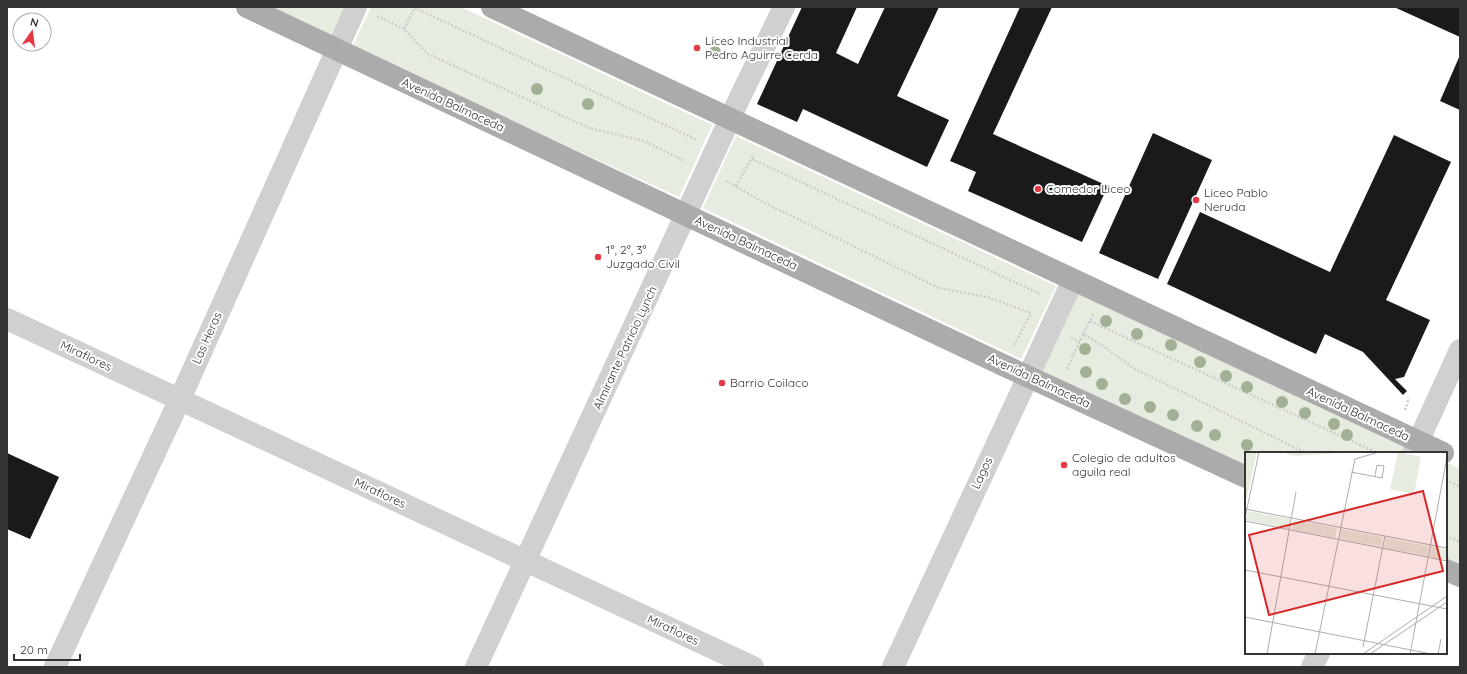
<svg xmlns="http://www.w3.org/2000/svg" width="1467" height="674" viewBox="0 0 1467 674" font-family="Quicksand,sans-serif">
	<rect width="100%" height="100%" fill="#fff"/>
	<path fill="#e6ecdf" d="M265 7H344L329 39Z
		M371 7H461L712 125 679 197 352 48Z
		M736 136 1056 286 1021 359 703 208Z
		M1078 293 1404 446 1401 453H1246V467L1041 371Z
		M1446 462 1460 469V569L1446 563Z"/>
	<path fill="#1a1a1a" d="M802 7H857L836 53 858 64 885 7H939L897 96 949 120 927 167 803 109 797 122 757 104Z
		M1020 7H1052L993 134 1108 186 1082 242 968 191 976 172 950 161Z
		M1394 7H1460V37Z
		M1460 55V110L1440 101Z
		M1153 133 1212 160 1158 279 1099 253Z
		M1394 135 1451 162 1386 300 1430 320 1404 377 1395 379 1407 391 1403 395 1363 352 1325 334 1316 354 1167 284 1200 212 1330 272Z
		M7 453 59 477 30 539 7 529Z"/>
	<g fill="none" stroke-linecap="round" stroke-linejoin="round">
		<path stroke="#cdcdcd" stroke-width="2.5" stroke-dasharray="2 2" stroke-linecap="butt" d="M415 8 697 140
			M377 16 404 29 428 54 589 128 644 141 685 161
			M404 29 415 7
			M752 159 1040 294
			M726 181 763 202 939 288 987 297 1031 313 1013 347
			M736 186 754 154
			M1090 321 1378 453
			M1083 334 1094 313
			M1071 338 1080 342
			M1067 369 1083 334 1103 346 1135 369 1306 453
			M1405 410 1409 398
			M1446 480 1460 487
			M1446 536 1460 542"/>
		<path stroke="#d0d0d0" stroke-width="22" d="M7 319 753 667
			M1413 453 1460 350
			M55 667 180 399 356 7
			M476 667 741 95 784 7
			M893 667 1073 280
			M1312 667 1319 653"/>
		<path stroke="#ababab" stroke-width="22" d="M247 7 1003 365 1246 477
			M492 7 1443 453
			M1446 570 1460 576"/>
	</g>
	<g fill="#a2b095">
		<circle cx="715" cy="52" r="6"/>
		<circle cx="537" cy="89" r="6"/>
		<circle cx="588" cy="104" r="6"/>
		<circle cx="1106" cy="321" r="6"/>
		<circle cx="1137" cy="334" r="6"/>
		<circle cx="1171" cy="345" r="6"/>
		<circle cx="1085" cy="349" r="6"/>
		<circle cx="1200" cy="362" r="6"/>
		<circle cx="1086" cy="372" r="6"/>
		<circle cx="1226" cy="376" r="6"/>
		<circle cx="1102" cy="384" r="6"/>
		<circle cx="1247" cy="387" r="6"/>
		<circle cx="1125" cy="399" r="6"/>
		<circle cx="1282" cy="402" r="6"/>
		<circle cx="1150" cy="407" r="6"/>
		<circle cx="1305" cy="413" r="6"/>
		<circle cx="1173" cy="415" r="6"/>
		<circle cx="1334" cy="424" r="6"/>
		<circle cx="1197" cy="426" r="6"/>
		<circle cx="1215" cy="435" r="6"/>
		<circle cx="1347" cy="435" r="6"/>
		<circle cx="1247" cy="445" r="6"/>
	</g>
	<g fill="#e63946" stroke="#fff" stroke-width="1.5">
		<circle cx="697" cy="48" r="4"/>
		<circle cx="1038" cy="189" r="4"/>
		<circle cx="1196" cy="200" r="4"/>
		<circle cx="598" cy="257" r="4"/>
		<circle cx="722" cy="383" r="4"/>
		<circle cx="1064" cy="465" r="4"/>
	</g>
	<g text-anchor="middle" stroke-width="4" stroke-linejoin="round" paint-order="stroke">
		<g font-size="12" fill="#333" stroke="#fff" text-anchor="start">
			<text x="705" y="45">Liceo Industrial<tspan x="705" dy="14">Pedro Aguirre Cerda</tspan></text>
			<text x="1046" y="193">Comedor Liceo</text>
			<text x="1204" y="197">Liceo Pablo<tspan x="1204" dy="14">Neruda</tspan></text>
			<text x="606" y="254">1°, 2°, 3°<tspan x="606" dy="14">Juzgado Civil</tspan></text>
			<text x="730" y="387">Barrio Coilaco</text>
			<text x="1072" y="462">Colegio de adultos<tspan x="1072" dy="14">aguila real</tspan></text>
		</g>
		<g font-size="12" fill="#333" stroke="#fff">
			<text transform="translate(453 105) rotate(25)" y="4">Avenida Balmaceda</text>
			<text transform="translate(746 243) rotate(25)" y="4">Avenida Balmaceda</text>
			<text transform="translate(207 338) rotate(-66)" y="4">Las Heras</text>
			<text transform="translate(625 348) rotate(-65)" y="4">Almirante Patricio Lynch</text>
			<text transform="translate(86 356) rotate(25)" y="4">Miraflores</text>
			<text transform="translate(1039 381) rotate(25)" y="4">Avenida Balmaceda</text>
			<text transform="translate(1358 414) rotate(25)" y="4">Avenida Balmaceda</text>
			<text transform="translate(982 473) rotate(-65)" y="4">Lagos</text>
			<text transform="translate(380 493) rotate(25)" y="4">Miraflores</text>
			<text transform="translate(673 630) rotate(25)" y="4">Miraflores</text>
		</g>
	</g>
	<g transform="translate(1245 452)">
		<rect width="202" height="202" fill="#fff"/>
		<path d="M0 0H12L0 53ZM35 0H112L49 4ZM153 0 176 5 169 42 145 37ZM3 59 46 67 44 77 1 68ZM49 68 92 76 90 86 47 78ZM95 77 138 85 136 95 94 87ZM141 86 184 94 182 104 139 96ZM186 94 202 97V108L184 105Z" fill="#e6ecdf"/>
		<path fill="none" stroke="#adadad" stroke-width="1" d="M110 7 134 0M106 20 137 26 139 14 132 13 130 24M0 57 202 96M0 66 14 0M0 69 202 109M0 118 202 157M0 165 186 202M118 195 140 84M22 202 51 40M70 202 110 7M118 202 202 144M125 202 202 150M165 202 202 5M193 202 196 187"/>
		<path fill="#d62828" fill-opacity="0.15" stroke="#d62828" stroke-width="2" d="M178 39 198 119 24 163 4 83Z"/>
		<rect width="202" height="202" fill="none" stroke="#333" stroke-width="2"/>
	</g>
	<rect width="1467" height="674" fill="none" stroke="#333333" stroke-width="16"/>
	<g transform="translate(32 32) rotate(14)"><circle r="19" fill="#ffffff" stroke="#adadad"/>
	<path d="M0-3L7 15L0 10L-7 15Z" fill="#e63946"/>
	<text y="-6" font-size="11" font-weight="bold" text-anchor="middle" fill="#333333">N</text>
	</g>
	<path d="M14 654v6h66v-6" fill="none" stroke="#333333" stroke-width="2"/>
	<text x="20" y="654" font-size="12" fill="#333333" stroke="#ffffff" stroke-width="3" paint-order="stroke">20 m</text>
</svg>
